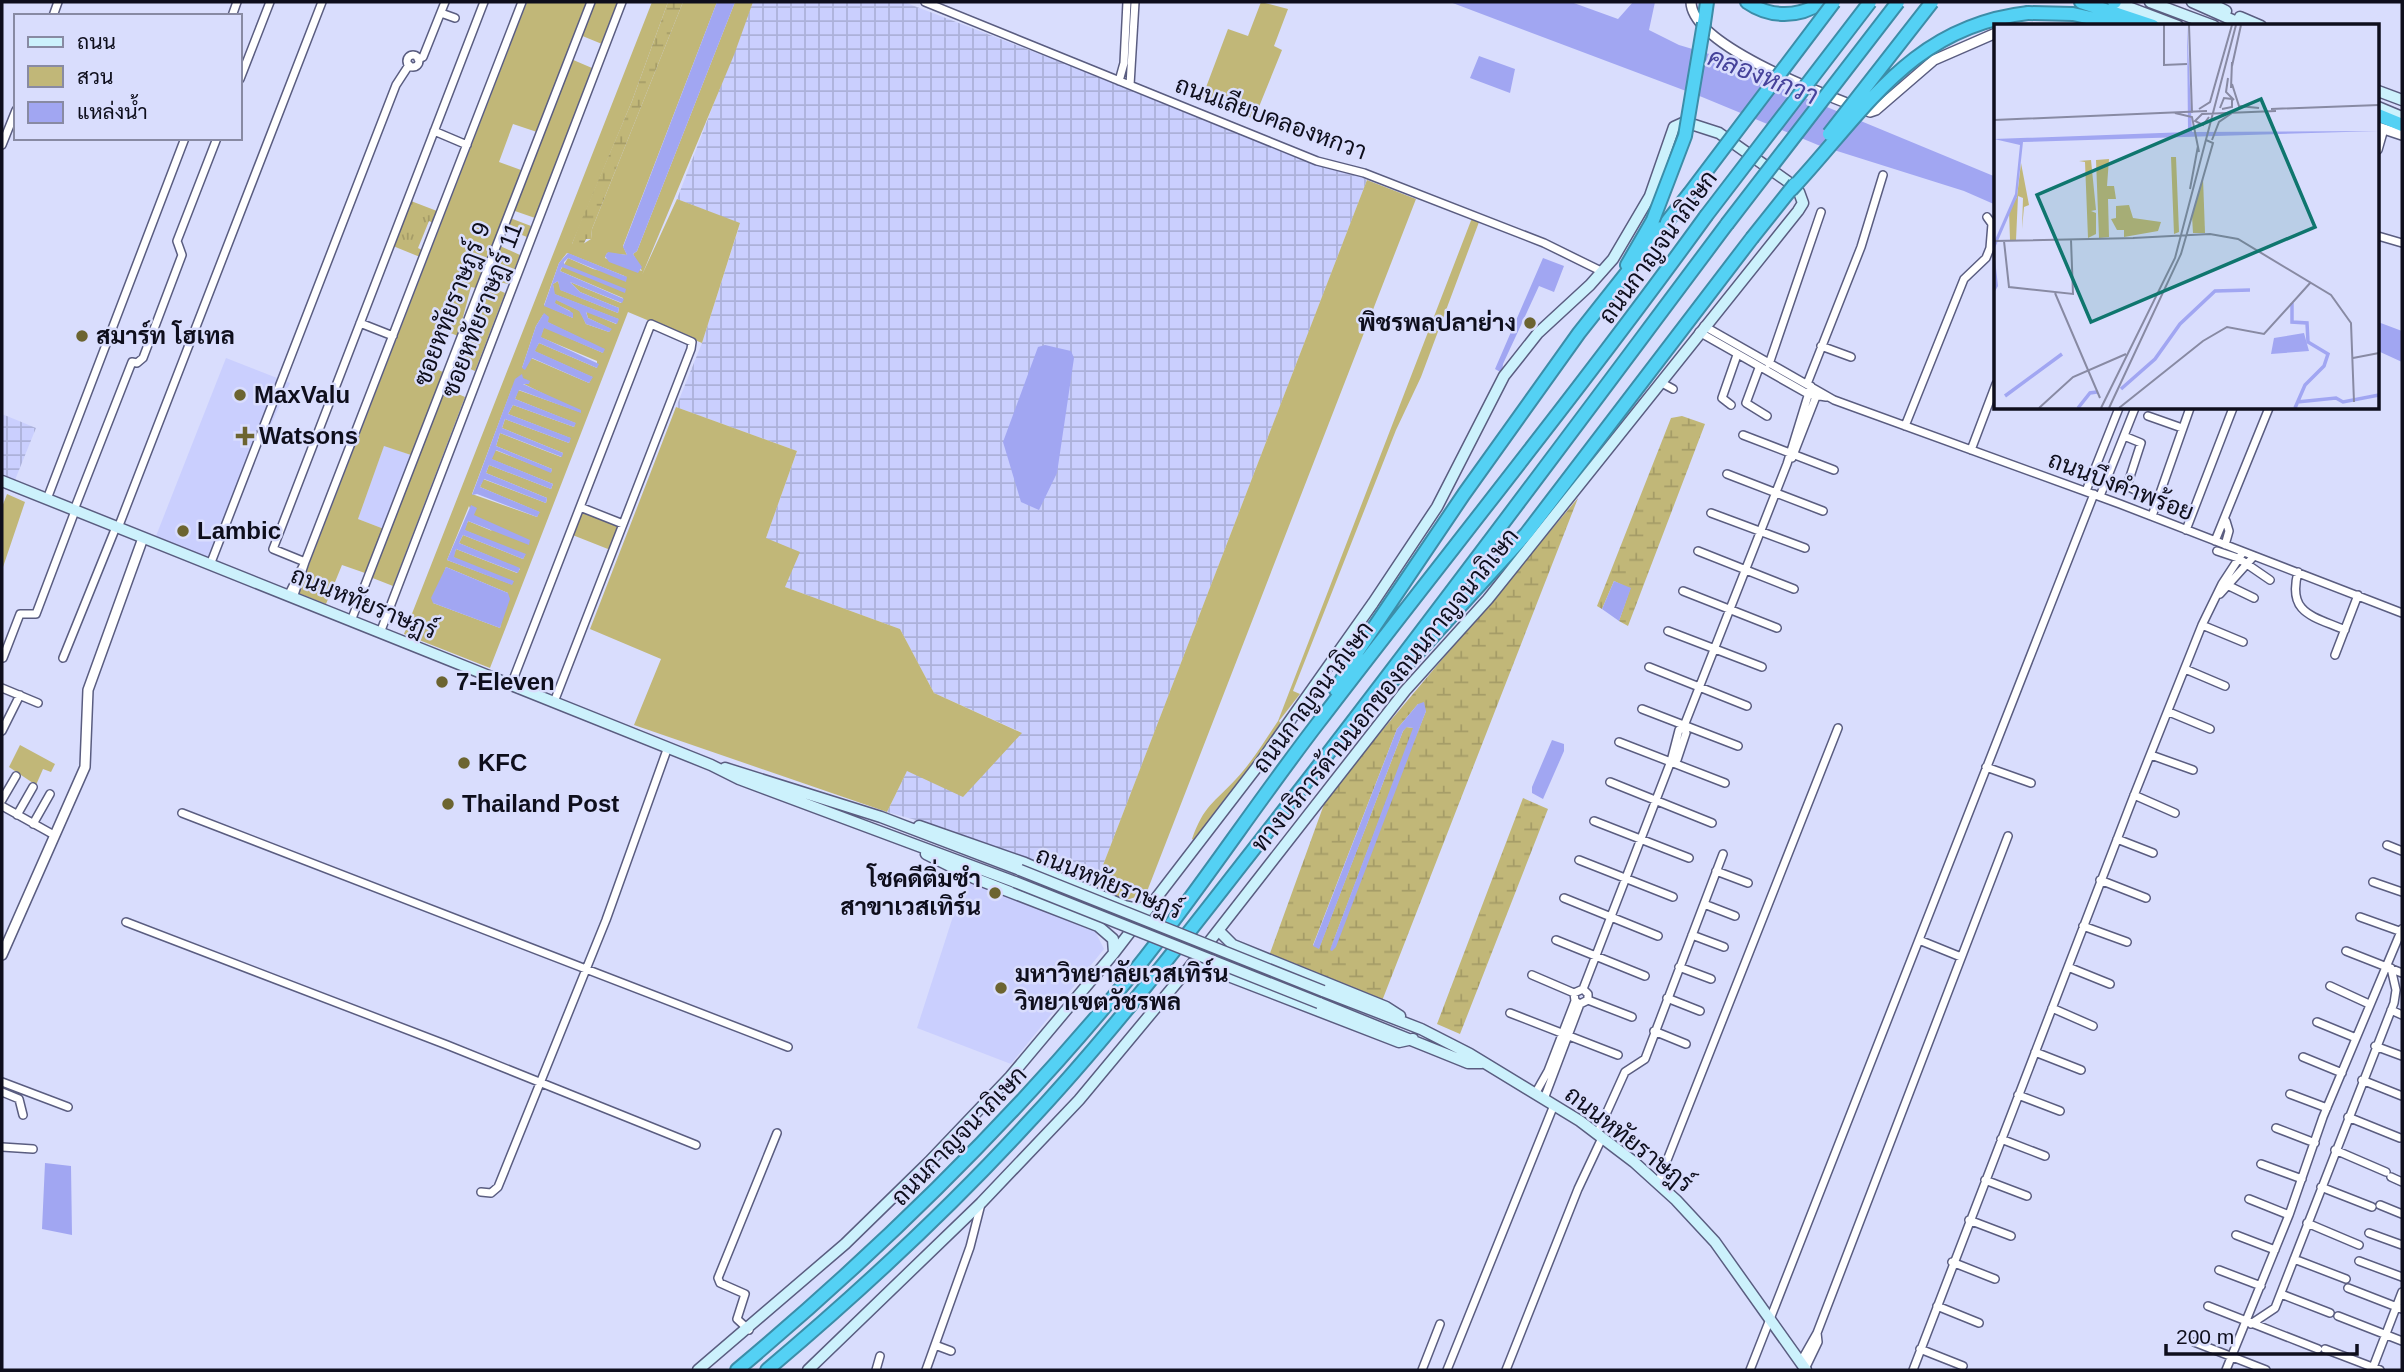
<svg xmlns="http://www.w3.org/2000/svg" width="2404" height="1372" viewBox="0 0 2404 1372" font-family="Arial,Sarabun,sans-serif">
	<defs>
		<pattern id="industrial-grid" width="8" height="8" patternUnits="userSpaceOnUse" patternTransform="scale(1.75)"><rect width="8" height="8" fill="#cacffe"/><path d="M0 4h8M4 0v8" fill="none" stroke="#acb1d9"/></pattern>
		<pattern id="wetland-marsh" width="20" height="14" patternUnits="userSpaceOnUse" patternTransform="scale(1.75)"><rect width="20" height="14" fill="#c1b778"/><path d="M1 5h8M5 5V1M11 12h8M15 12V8" fill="none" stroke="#a59c67"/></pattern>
		<pattern id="park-tufts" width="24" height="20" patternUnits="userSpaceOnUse" patternTransform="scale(1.75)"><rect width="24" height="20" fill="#c1b778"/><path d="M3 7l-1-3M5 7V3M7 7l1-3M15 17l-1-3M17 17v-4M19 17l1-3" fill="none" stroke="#a59c67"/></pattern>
	</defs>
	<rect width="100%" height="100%" fill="#d9ddfd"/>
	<path fill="#cacffe" d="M226 358 290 383 210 558 156 536Z
		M384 445 411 455 384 529 358 519Z
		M966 876 1092 925 1104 949 1011 1064 917 1028Z"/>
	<path fill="url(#industrial-grid)" d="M753 2H904L1367 180 1095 886 941 827 887 812 907 771 1021 732 934 693 900 629 785 587 766 538 797 451 676 407 702 343 740 224 677 199Z
		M2 414 36 428 15 480 2 474Z"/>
	<path fill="#c1b778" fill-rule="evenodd" d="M527 2H587L537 132 513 124 499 162 521 170 476 288 471 287 458 336 438 328 424 364 443 372 411 455 384 446 358 519 384 529 365 573 342 565 326 604 298 593Z
		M593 2H618L602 44 580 35Z
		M652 2H668L632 101 572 244H583L591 239 592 229 683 2H717L623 246 627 255 607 253 605 258 642 271 633 254 637 251 735 2H753L734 55 642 275 677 199 740 223 702 343 628 312 490 668 404 634ZM567 253 627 277 593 269 568 258 560 271 623 298 621 303 570 282 580 292 619 308 618 313 561 290 558 281 553 284 554 294 618 319 616 324 586 311 588 318 611 329 609 332 586 324 580 311 555 299 554 303 570 311 573 318 544 305 559 263ZM543 315 547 322 597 346 603 353 544 327 540 337 597 361V368L539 343 534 351 592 377 589 383 531 358 522 368 536 326ZM522 378 526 383H522L580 412 518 390 515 399 575 423 574 427 513 405 508 414 570 438 569 443 505 419 502 428 563 453 561 457 500 433 496 446 552 469 551 472 495 450 491 459 553 484 551 489 489 465 486 473 547 498 546 503 483 479 480 487 539 512 537 517 472 494 512 388ZM469 506 473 515 492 531 468 521 464 530 525 555 523 559 463 535 459 543 520 569 517 573 456 549 453 557 513 585 447 560ZM446 567 508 593 500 628 433 603Z
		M1261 2 1288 9 1274 46 1282 50 1254 119 1202 98 1228 29 1248 36Z
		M571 59 592 68 535 218 512 210Z
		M1367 180 1416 199 1146 894 1126 900 1095 886Z
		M510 218 531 226 527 237 507 229 500 246 520 255 508 284 495 281 496 289 505 293 475 371 453 362Z
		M1472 218 1479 222 1421 377 1396 430 1293 691 1300 694 1279 721 1281 724 1195 841 1192 839C1204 805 1214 803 1236 779 1252 762 1265 740 1278 721Z
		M444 388 465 397 393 586 370 577Z
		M676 407 797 451 766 538 800 552 785 587 900 629 934 693 1022 733 963 797 907 771 887 812 634 725 661 659 590 629Z
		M7 494 25 502 2 570V507Z
		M580 507 623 524 613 551 570 534Z
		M20 745 55 764 51 772 43 769 36 785 9 767Z"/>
	<path fill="url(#wetland-marsh)" fill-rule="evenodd" d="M668 2H683L592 229 591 239H586L582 248 572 244 578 228 632 101Z
		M1682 416 1705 424 1628 626 1619 621 1630 589 1614 581 1602 609 1597 606 1671 418Z
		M1578 498 1382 1001 1269 956 1327 796ZM1418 704 1426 711 1330 950 1414 728 1406 727 1403 731 1319 948 1313 945 1397 729Z
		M1523 798 1548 809 1460 1034 1437 1024Z"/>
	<path fill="url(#park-tufts)" d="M411 201 437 211 433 223 429 221 418 248 422 250 420 257 393 246Z"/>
	<path fill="#a1a6f2" d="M717 2H735L637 251 633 254 642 267 638 273 609 262 605 256 608 252 627 255 623 247Z
		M1450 2H1571L1618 19 1633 2H1655L1649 30 1679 45 1716 56 1764 81 1996 177V205L1964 191 1818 145 1702 97Z
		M1479 56 1515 69 1510 93 1470 78Z
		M568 253 627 277 626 282 568 258 564 262V264L626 289 625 293 562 267 560 271 624 299 622 303 570 282 580 292 619 308 618 313 560 290 558 281 553 284 555 294 619 319 617 324 586 312 588 318 612 329 609 332 586 324 579 311 556 300 555 303 573 313V318L544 306 559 263Z
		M1543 258 1564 266 1554 292 1539 286 1503 364 1502 373 1495 369Z
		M544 313 549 317 548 322 605 349 603 353 544 328 541 337 599 364 597 368 539 343 535 351 593 377 589 383 532 358 525 370 522 368 536 326Z
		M2378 322 2402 331V362L2378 351Z
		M1045 345 1071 351 1074 358 1057 473 1039 510 1021 502 1003 442 1038 347Z
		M522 374 523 378 530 381 529 384H523L581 410V413L519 390 515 399 576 423 574 427 513 405 508 414 571 438 569 443 505 419 502 428 563 453 562 457 500 433 496 446 552 469 551 473 496 450 492 459 553 484 551 489 489 465 486 473 547 498 546 503 484 479 480 487 540 512 537 517 477 494 472 495 515 379Z
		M471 505 477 508 474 515 530 540 529 545 468 521 465 530 526 554 523 559 463 535 459 543 520 568 518 573 456 549 454 557 514 581 512 585 447 560Z
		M446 567 508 593 510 599 500 628 433 603 431 598Z
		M1614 581 1631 588 1619 621 1602 609Z
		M1424 702 1426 711 1336 947 1332 951 1330 950 1413 728 1407 727 1403 731 1319 949 1313 946 1397 729 1418 704Z
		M1552 740 1564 744V751L1543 799 1532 793V787Z
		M45 1163 71 1166 72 1235 42 1229Z"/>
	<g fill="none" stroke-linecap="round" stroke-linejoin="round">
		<g stroke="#5a5d80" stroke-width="10">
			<path id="minor" d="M925 2 1317 161 1364 173 1544 243 1603 272
				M441 13 455 18
				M53 16 58 2
				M232 16 237 2
				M407 61a6 6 0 1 1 12 0a6 6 0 1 1-12 0Z
				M418 59 423 57 445 2
				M240 79 270 2
				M1119 81 1124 63 1127 2
				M1130 85 1135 2
				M434 131 467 145
				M2 145 16 110
				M2378 150 2384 129
				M2378 236 2402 243
				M360 323 393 336
				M1704 326 1834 400 2120 504 2402 613
				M1699 332 1808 394 1826 397
				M1821 346 1851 357
				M1769 364 1821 212
				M1759 368 1746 403 1767 416
				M1660 382 1673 389
				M1807 384 1861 247 1883 175
				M1731 405 1722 398 1737 355
				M2148 416 2182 428
				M1905 426 1964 279 1986 258 1990 248 1992 224 1987 217
				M1743 435 1834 470
				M2124 436 2141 443 2127 486 2156 501
				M1971 450 1996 384
				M1792 458 1817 394
				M1727 474 1823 511
				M2086 491 2119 408
				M2100 496 2135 408
				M47 499 185 138
				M580 507 623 524
				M74 510 132 362 137 363 143 358 182 255 177 241 217 138
				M1711 513 1805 548
				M2152 516 2190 408
				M118 528 322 2
				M2186 530 2233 408
				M2215 541 2269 408
				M2225 545 2229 531 2226 521
				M1698 551 1794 589
				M2217 551 2238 558 2270 580
				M305 562 273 549 484 2
				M210 565 396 85 409 65
				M2298 572C2287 614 2313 616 2345 630
				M2227 585 2254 598
				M1683 591 1777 628
				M2220 594 2254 556
				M288 596 303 566
				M293 598 305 562 522 2
				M351 621 591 2
				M2202 625 2243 642
				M1668 631 1762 667
				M380 633 622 2
				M2335 655 2358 595
				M3 658 20 614H36L75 511
				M63 658 116 527
				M1649 667 1747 706
				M2185 669 2225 686
				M511 685 651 324 692 342 691 349 554 702
				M2 688 38 703
				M1642 709 1738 746
				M2169 712 2210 729
				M2 731 20 695
				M1619 742 1725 783
				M2151 755 2193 770
				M1671 761 1677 760 1686 733 1684 726
				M1986 767 2031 783
				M1610 782 1712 823
				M2134 795 2175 813
				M2 800 16 776
				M2 806 54 835
				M182 813 788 1047
				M17 815 33 787
				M1594 821 1689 858
				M33 824 50 794
				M2117 839 2153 853
				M2387 845 2402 851
				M1579 860 1673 897
				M1716 871 1748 883
				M2100 880 2146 898
				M2373 882 2402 892
				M1564 898 1658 936
				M1704 904 1735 916
				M2360 917 2402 932
				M126 922 447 1045 696 1145
				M2083 926 2127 942
				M1692 935 1724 947
				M1556 940 1645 976
				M1919 940 1961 957
				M2346 951 2402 973
				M1679 967 1711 979
				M2068 967 2110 984
				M1532 975 1574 993
				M2330 986 2369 1004
				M1583 989 1671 761 1679 730 1684 726 1787 464 1811 386
				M1667 998 1700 1011
				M1588 1000V994L1583 989 1574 993 1575 1001 1580 1004 1588 1000 1632 1017
				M2052 1008 2093 1026
				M2391 1010 2402 1015
				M1510 1013 1618 1055
				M2317 1022 2356 1038
				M1654 1031 1686 1044
				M2375 1046 2402 1056
				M2035 1052 2081 1070
				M2303 1057 2342 1073
				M2362 1080 2402 1096
				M2 1082 68 1107
				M2 1092 19 1099 23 1115
				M1535 1094 1548 1071 1575 1001
				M2290 1094 2327 1108
				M2018 1095 2060 1111
				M1544 1099 1580 1004
				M2348 1117 2400 1138
				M2276 1128 2315 1143
				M1597 1134 1625 1072 1645 1059 1723 854
				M2001 1139 2045 1156
				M2 1147 33 1149
				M2335 1150 2386 1172
				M2261 1164 2302 1179
				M2391 1177 2402 1182
				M1985 1180 2027 1196
				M1658 1183 1838 728
				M2321 1187 2372 1207
				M481 1192 491 1193 498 1187 606 920 668 747
				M2249 1199 2289 1215
				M2380 1205 2402 1214
				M1969 1220 2011 1236
				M2307 1223 2359 1245
				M2369 1233 2402 1245
				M2236 1235 2275 1250
				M2294 1259 2346 1279
				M2359 1261 2402 1277
				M1952 1262 1995 1279
				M2219 1270 2261 1286
				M2348 1288 2402 1309
				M2281 1294 2330 1313
				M1937 1306 1979 1323
				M2208 1306 2318 1349
				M2338 1316 2402 1341
				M2251 1324 2275 1308 2394 1003 2396 990 2391 968
				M749 1330 737 1319 745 1294 720 1283 718 1278 777 1133
				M2194 1342 2266 1370
				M935 1345 951 1351
				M1920 1349 1963 1366
				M2325 1349 2380 1370
				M1800 1363 1817 1333
				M1805 1369 1818 1342 1817 1333 2008 836
				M876 1370 880 1356
				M926 1370 970 1247 981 1204
				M1422 1370 1440 1324
				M1447 1370 1554 1105
				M1506 1370 1578 1189 1602 1138
				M1750 1370 2094 494
				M1913 1370 2133 798 2202 625 2222 584 2243 552
				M2226 1370 2289 1215 2323 1117 2402 929
				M2372 1370 2402 1292"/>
		</g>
		<g stroke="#5a5d80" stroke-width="12">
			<path id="tertiary" d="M1691 2C1692 47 1831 97 1870 112L1876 110 1934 60 1996 33
				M2378 127 2402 135
				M2 955 85 767 88 690 143 538"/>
		</g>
		<g stroke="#5a5d80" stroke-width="13">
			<path id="secondary" d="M2115 2 2178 26
				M2150 2 2214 26
				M2192 2 2246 26
				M2208 2 2226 11
				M2240 17 2261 26
				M2378 91 2402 100
				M2378 107 2402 117
				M2 481 711 765 739 779 1015 882
				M725 768 881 817 1020 870
				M919 826 1025 863 1125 906 1138 909 1150 905
				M926 854 974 878 1098 926 1113 939 1114 953
				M1219 931 1233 945 1386 1007 1400 1016
				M1189 969 1205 967 1399 1042 1413 1039
				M1323 991 1421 1029 1470 1054 1580 1121 1634 1162 1676 1200 1715 1242 1806 1370
				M1319 1003 1468 1063H1482
				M698 1370 845 1244 929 1162 1010 1077 1114 953 1260 763 1373 603 1437 507 1504 376 1538 333 1590 285 1613 259 1650 196 1674 127 1685 122 1719 133 1787 181 1799 192 1803 203 1798 211 1488 599 1405 691 1188 969 1079 1100 981 1203 808 1370"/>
		</g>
		<g stroke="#3c8da8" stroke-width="16">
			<path id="motorway" d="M1747 2C1770 18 1799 18 1822 2
				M2081 2 2153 26
				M2114 2H2115
				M2028 13 2073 14 2127 26
				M1704 23 1707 2
				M2378 115 2402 125
				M1627 265 1653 220
				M1392 681 1526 534 1752 238
				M1336 690 1358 651 1464 494 1579 333 1689 194
				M737 1370C874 1255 999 1134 1114 996 1187 909 1249 813 1318 723 1447 554 1581 389 1706 216
				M767 1370C857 1294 944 1214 1024 1127 1122 1023 1207 908 1296 795 1442 607 1584 415 1727 224"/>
		</g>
		<use href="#minor" stroke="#fff" stroke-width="7"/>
		<use href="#tertiary" stroke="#fff" stroke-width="9"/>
		<use href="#secondary" stroke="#ccf1fc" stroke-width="10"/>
		<use href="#motorway" stroke="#54d1f4" stroke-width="12"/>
		<g stroke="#5a5d80" stroke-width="13" stroke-linecap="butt">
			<path id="secondary-bridge" d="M1020 870 1323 991
				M1015 882 1319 1003"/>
		</g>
		<g stroke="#3c8da8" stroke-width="16" stroke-linecap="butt">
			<path id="motorway-bridge" d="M1829 134 1932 2
				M1791 190C1864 112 1911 26 2028 13
				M1689 194 1834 2
				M1706 216 1870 2
				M1653 220 1685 136 1704 23
				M1727 224 1898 2
				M1752 238 1795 184"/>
		</g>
		<use href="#secondary-bridge" stroke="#ccf1fc" stroke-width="10"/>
		<use href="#motorway-bridge" stroke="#54d1f4" stroke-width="12"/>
	</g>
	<g fill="#6c6430" stroke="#d9ddfd" stroke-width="2.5">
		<circle cx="1530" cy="323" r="7"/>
		<circle cx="82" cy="336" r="7"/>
		<circle cx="240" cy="395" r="7"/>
		<path d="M241.5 425.5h7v7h7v7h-7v7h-7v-7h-7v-7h7z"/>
		<circle cx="183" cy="531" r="7"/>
		<circle cx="442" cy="682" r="7"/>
		<circle cx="464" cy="763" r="7"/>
		<circle cx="448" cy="804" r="7"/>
		<circle cx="995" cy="893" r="7"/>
		<circle cx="1001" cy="988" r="7"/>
	</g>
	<g text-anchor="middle" stroke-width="5" stroke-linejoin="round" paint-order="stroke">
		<g font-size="24" fill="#0e0e1c" stroke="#d9ddfd">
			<text transform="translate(1271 118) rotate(20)" y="8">ถนนเลียบคลองหกวา</text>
			<text transform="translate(1658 247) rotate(-54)" y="8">ถนนกาญจนาภิเษก</text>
			<text transform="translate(452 304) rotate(-69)" y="8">ซอยหทัยราษฎร์ 9</text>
			<text transform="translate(482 310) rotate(-69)" y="8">ซอยหทัยราษฎร์ 11</text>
			<text transform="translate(2121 486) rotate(21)" y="8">ถนนบึงคำพร้อย</text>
			<text transform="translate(364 603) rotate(22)" y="8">ถนนหทัยราษฎร์</text>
			<text transform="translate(1385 690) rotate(-51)" y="8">ทางบริการด้านนอกของถนนกาญจนาภิเษก</text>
			<text transform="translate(1313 697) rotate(-53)" y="8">ถนนกาญจนาภิเษก</text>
			<text transform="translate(1109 883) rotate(22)" y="8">ถนนหทัยราษฎร์</text>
			<text transform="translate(959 1136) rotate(-46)" y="8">ถนนกาญจนาภิเษก</text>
			<text transform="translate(1629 1139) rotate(38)" y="8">ถนนหทัยราษฎร์</text>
		</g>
		<g font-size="24" font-weight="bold" fill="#0e0e1c" stroke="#d9ddfd" text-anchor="start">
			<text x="1516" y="331" text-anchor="end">พิชรพลปลาย่าง</text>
			<text x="96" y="344">สมาร์ท โฮเทล</text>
			<text x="254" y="403">MaxValu</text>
			<text x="259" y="444">Watsons</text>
			<text x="197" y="539">Lambic</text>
			<text x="456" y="690">7-Eleven</text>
			<text x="478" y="771">KFC</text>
			<text x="462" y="812">Thailand Post</text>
			<text x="981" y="887" text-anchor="end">โชคดีติ่มซำ<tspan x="981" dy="28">สาขาเวสเทิร์น</tspan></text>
			<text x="1015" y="982">มหาวิทยาลัยเวสเทิร์น<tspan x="1015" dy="28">วิทยาเขตวัชรพล</tspan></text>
		</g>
		<g font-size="26" font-style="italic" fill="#46439b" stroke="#d9ddfd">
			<text transform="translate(1763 76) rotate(21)" y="9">คลองหกวา</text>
		</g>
	</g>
	<g transform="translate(1994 24)">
		<rect width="385" height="385" fill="#d9ddfd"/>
		<path d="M177 133H182L185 208 180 210ZM115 135 113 162H120L122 175H114L115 213 105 214 102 136ZM97 136 102 186 97 187 102 189V210L94 214 91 138 85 137ZM27 139 35 181 30 183 28 205 29 174 24 172 22 216H16L15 186 23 173ZM135 181 139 194 167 198 164 207 130 213V206H123L117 195 122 194V182Z" fill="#c1b778"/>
		<path d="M209 154 211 209H199L198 192Z" fill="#c1b778"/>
		<path d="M193 1 198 108 385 107 29 118 23 173 0 226 4 262 0 269V218L21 170 26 121 0 115 194 108ZM310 309 315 327 277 330 280 314Z" fill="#a1a6f2"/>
		<path fill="none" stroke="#a1a6f2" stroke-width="3.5" d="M298 279V298L313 299 314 318 334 330 330 342 311 361 301 384M127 365 161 335 186 300 221 267 256 266M11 372 68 330M303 378 342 374 349 378 385 371M84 384 96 369 103 368"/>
		<path fill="none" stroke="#888aa3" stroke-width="2" d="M170 1V41L193 40M195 1 198 89M385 1V28M238 42 247 1M234 54 232 68 240 76M238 60 245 82 265 84M237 64 238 38M226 84 230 74 238 75V83L228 85M205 85 216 78 238 1M277 85 385 81M181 89 198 93 205 128M215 93 209 101 201 97 208 90 282 87M0 96 213 87M218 116 225 98 238 89M196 165 204 122M139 214 216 210 244 215 337 271 357 299 360 378M0 217 142 214M10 217 15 263 79 270 77 216M61 269 106 374M359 334 385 329M45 384 79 353 132 330M107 384 181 234 242 1M115 384 187 230 219 119 212 116M125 384 209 317 233 303 270 310 317 258"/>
		<path fill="#0f766e" fill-opacity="0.15" stroke="#0f766e" stroke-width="3.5" d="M267 75 321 203 97 298 43 171Z"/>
		<rect width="385" height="385" fill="none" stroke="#0e0e1c" stroke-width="3.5"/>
	</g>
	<rect width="2404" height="1372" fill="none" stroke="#0e0e1c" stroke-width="7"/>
	<rect x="14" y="14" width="228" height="126" fill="#d9ddfd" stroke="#888aa3" stroke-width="2"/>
	<rect x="28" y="37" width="35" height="10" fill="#ccf1fc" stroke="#888aa3" stroke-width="2"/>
	<text x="77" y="49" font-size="21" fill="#0e0e1c">ถนน</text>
	<rect x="28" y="66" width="35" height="21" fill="#c1b778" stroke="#888aa3" stroke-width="2"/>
	<text x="77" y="84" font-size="21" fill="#0e0e1c">สวน</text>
	<rect x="28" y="102" width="35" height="21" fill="#a1a6f2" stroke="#888aa3" stroke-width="2"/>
	<text x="77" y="119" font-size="21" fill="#0e0e1c">แหล่งน้ำ</text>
	<path d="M2166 1344v10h191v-10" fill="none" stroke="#0e0e1c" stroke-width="3.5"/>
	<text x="2176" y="1344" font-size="21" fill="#0e0e1c" stroke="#d9ddfd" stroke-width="5" paint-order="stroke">200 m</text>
</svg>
